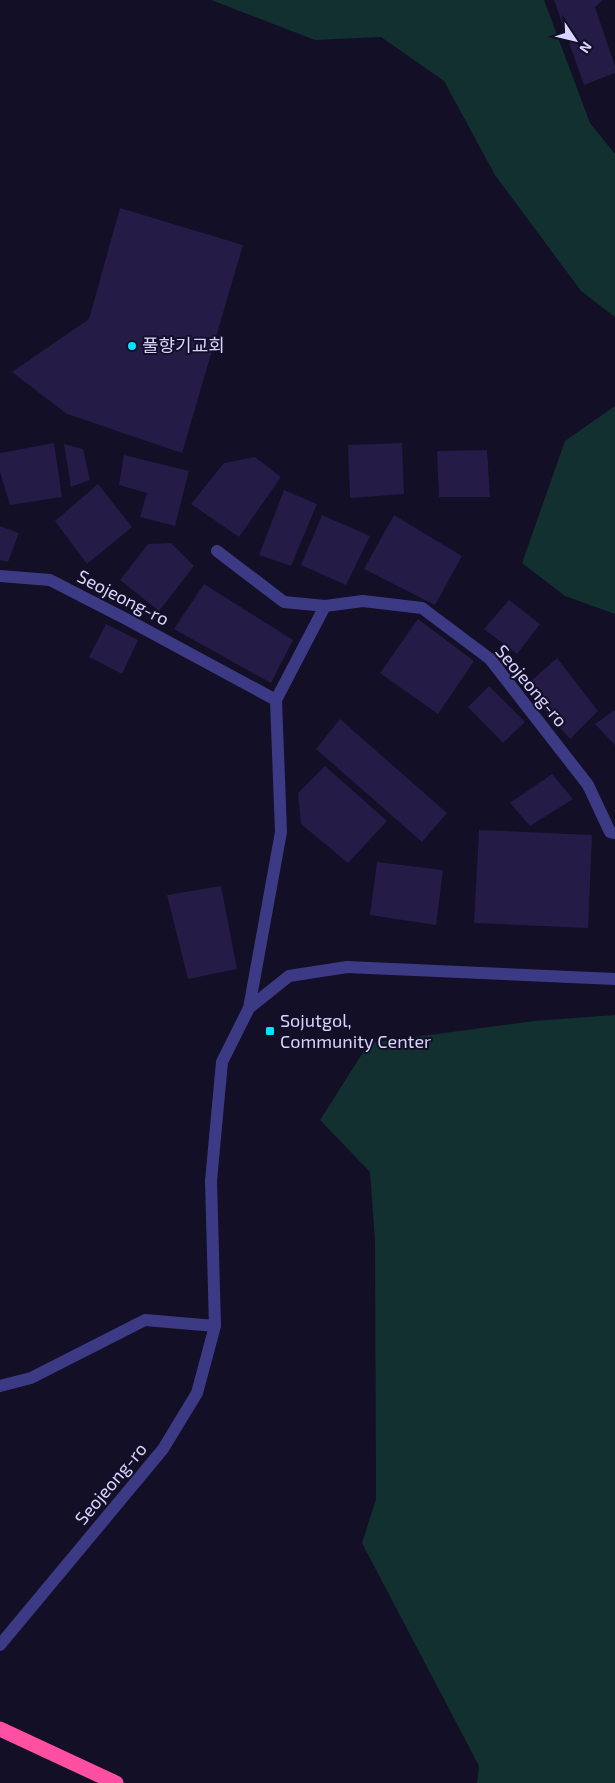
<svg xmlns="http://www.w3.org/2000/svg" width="615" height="1783" viewBox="0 0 615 1783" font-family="'Exo 2','Noto Sans KR',sans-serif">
	<rect width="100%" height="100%" fill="#130f26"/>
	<path fill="#12302f" d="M211 0H544L590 123 615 154V317L581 291 495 175 444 81 381 37 315 40Z
		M615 406V614L565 596 522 563 565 441Z
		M615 1015V1783H477L479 1766 362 1543 376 1499 375 1241 370 1172 320 1120 369 1043 534 1021Z"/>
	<path fill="#241b47" d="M554 0H603L595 7 615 66V73L584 85Z
		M120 208 243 245 182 453 67 414 12 372 89 319Z
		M54 443 62 497 10 505 0 472V453Z
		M402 443 404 494 350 498 348 445Z
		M64 444 83 449 90 480 71 487Z
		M487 450 490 497H439L437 451Z
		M124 455 189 471 175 526 140 517 147 493 119 485Z
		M255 457 281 477 239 537 191 504 224 463Z
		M98 484 132 527 87 564 55 521Z
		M284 490 317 504 291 566 259 555Z
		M322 515 370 536 346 585 301 565Z
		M394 515 462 556 435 605 364 569Z
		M0 526 19 533 8 562 0 560Z
		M171 543 194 566 159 611 120 580 148 544Z
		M204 584 293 640 271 683 174 629Z
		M509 600 540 624 517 654 484 629Z
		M418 619 474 661 438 714 380 673Z
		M106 624 138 640 122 674 89 657Z
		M557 658 598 711 570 739 524 687Z
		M489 686 525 722 503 743 468 707Z
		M615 710V745L595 724Z
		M340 719 447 813 422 842 316 749Z
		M325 766 387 821 348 863 301 824 298 793Z
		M552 774 573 799 530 826 510 803Z
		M479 830 592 835 588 928 474 923Z
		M377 862 443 870 436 925 370 915Z
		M221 886 237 969 188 979 167 895Z"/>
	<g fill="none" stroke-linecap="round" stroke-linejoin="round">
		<path stroke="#3d3a85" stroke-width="12" d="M217 551 284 602 325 606
			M0 576 50 580 126 619 276 700
			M249 1008 281 832 276 700 325 606 363 601 422 608 490 659 588 785 610 832 615 833
			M0 1386 31 1378 145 1320 215 1326
			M0 1645 163 1449 197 1393 215 1326 211 1181 222 1062 249 1008 289 976 347 967 615 979"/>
		<path stroke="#ff4fa3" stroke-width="15" d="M0 1729 116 1783"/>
	</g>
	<g fill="#00e5ff" stroke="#130f26" stroke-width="2">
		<circle cx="132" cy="346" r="5"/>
		<rect x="265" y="1026" width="10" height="10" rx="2.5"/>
	</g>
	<g text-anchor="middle" stroke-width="4" stroke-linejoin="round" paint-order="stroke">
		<g font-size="18" fill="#d9d4ff" stroke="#130f26" text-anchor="start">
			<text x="142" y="352">풀향기교회</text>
			<text x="280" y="1027">Sojutgol,<tspan x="280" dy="21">Community Center</tspan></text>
		</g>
		<g font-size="18" fill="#d9d4ff" stroke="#130f26">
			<text transform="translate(123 598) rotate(27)" y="6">Seojeong-ro</text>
			<text transform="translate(531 686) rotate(50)" y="6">Seojeong-ro</text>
			<text transform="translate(111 1484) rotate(-50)" y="6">Seojeong-ro</text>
		</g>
	</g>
	<g transform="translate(575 40) rotate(125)" stroke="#130f26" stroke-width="4" paint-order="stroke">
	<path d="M0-4L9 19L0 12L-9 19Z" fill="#d9d4ff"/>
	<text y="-8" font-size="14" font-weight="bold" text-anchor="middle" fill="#d9d4ff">N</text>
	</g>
</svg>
